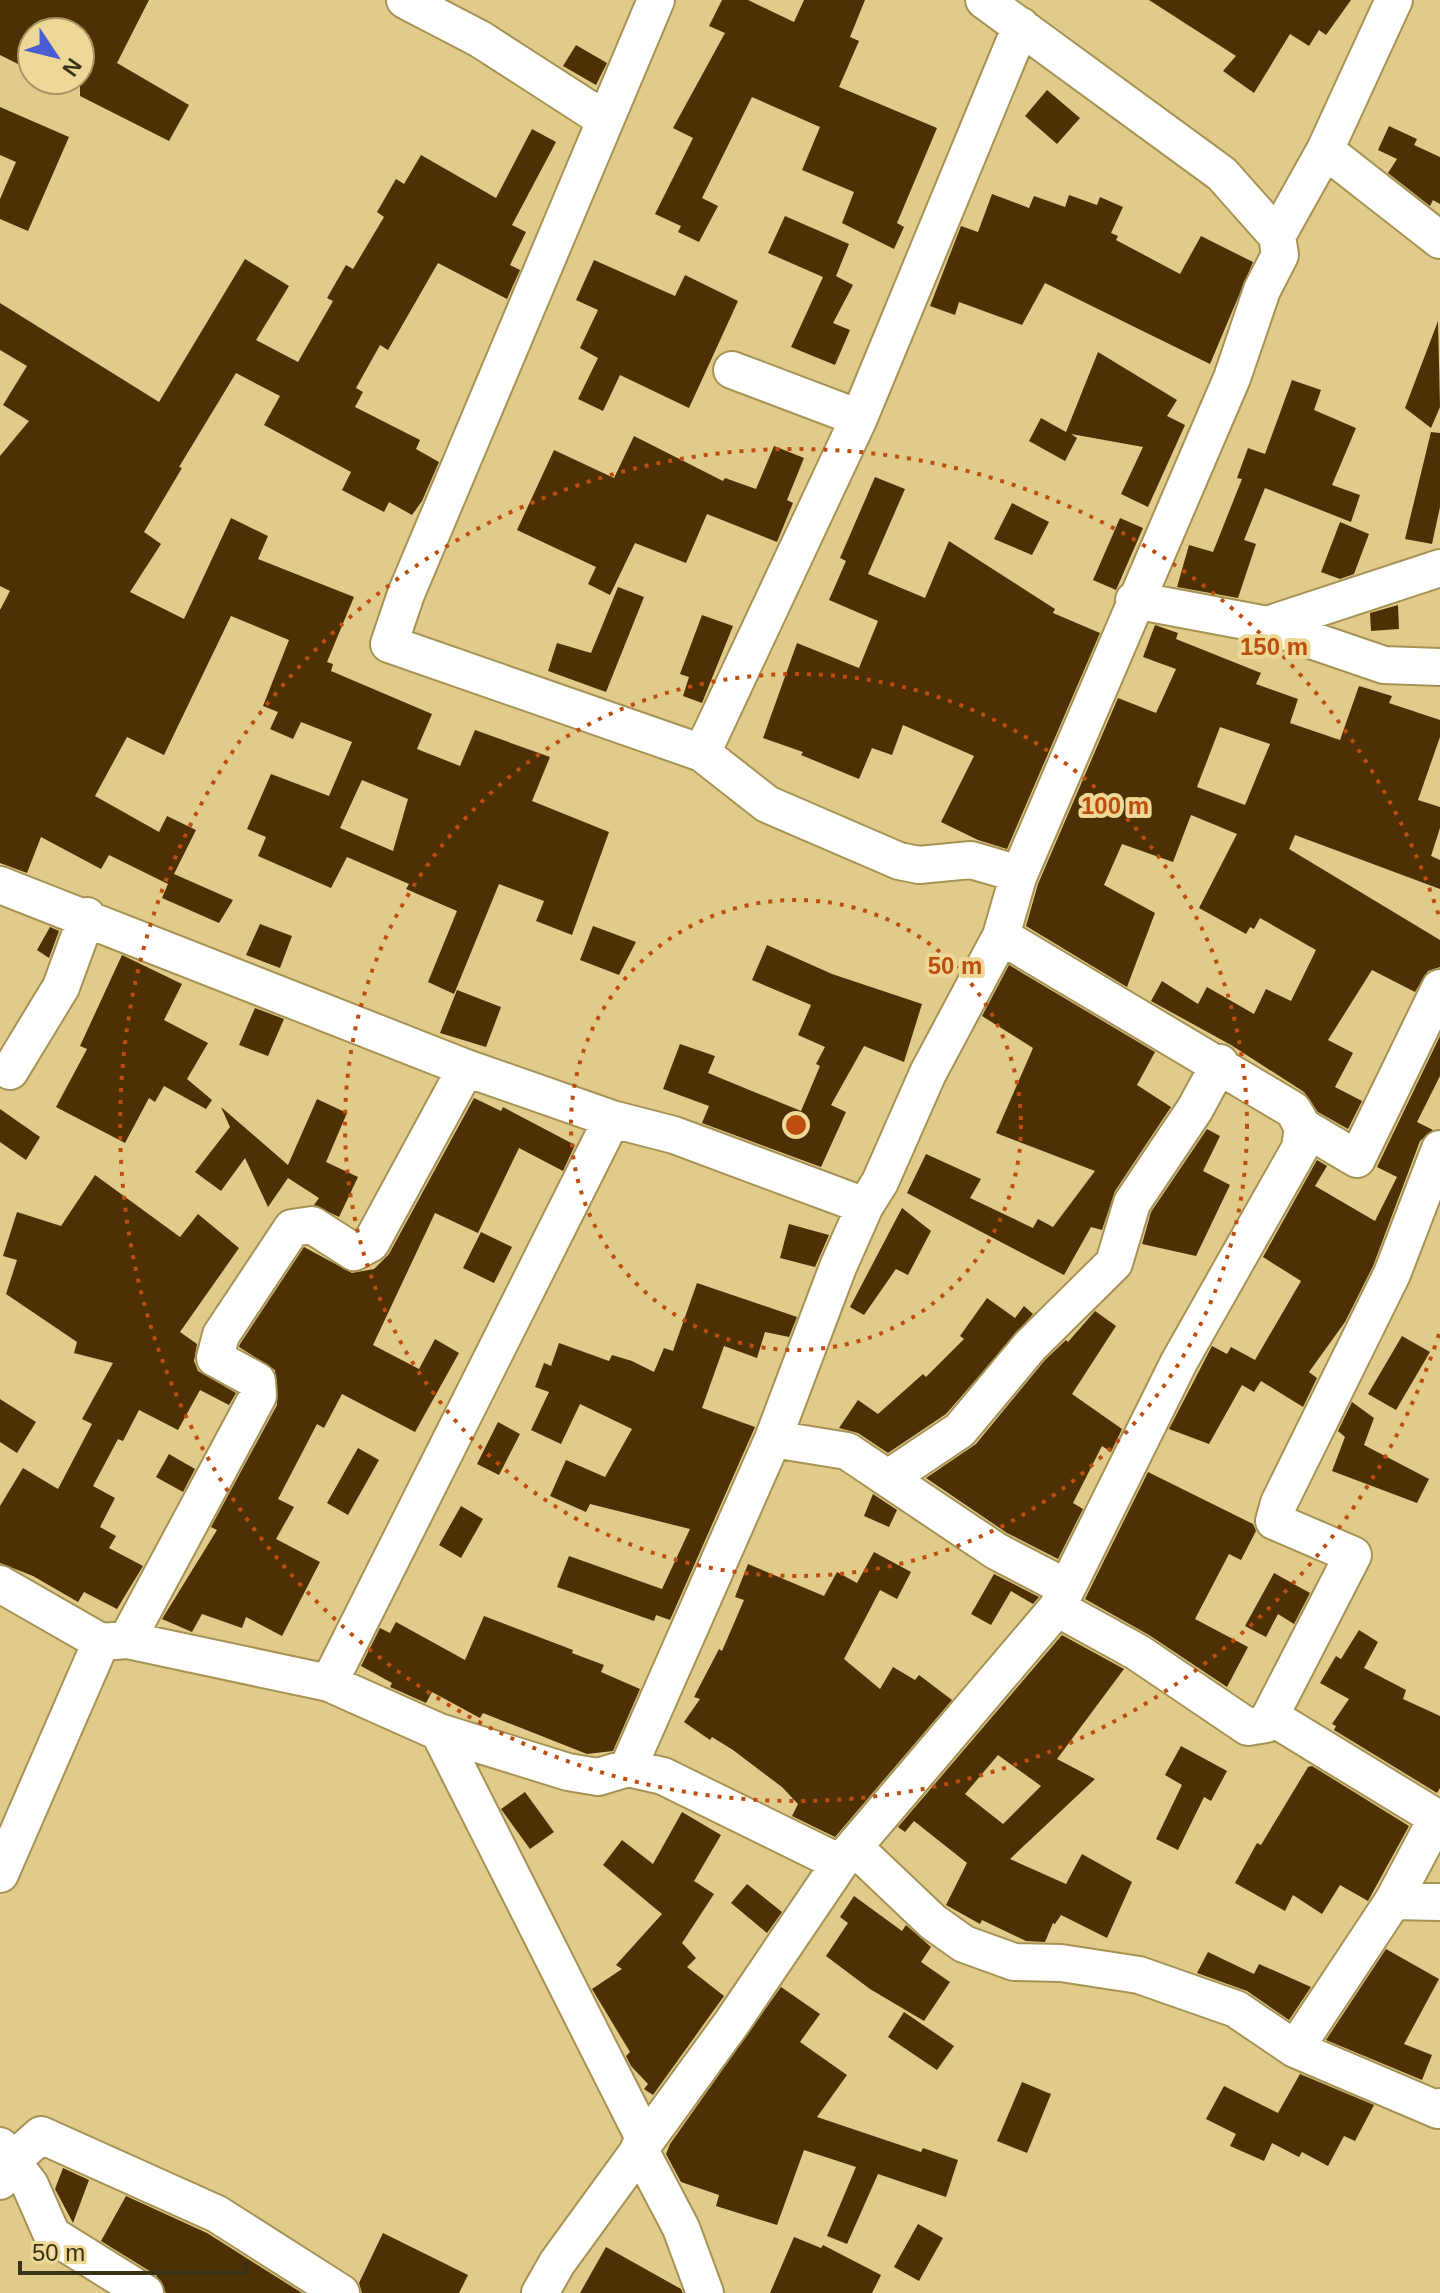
<svg xmlns="http://www.w3.org/2000/svg" width="1440" height="2293" viewBox="0 0 1440 2293" font-family="Helvetica,sans-serif">
	<rect width="100%" height="100%" fill="#e0cb8a"/>
	<path fill="#4d3104" fill-rule="evenodd" d="M0 0H149L117 63 189 105 169 141 80 96V32H32V71L0 55Z
		M722 0H748L794 22 804 0H865L850 37 859 41 839 87 937 128 897 223 904 227 894 249 842 223 854 192 802 170 820 127 752 97 702 198 718 206 699 242 678 232 681 226 655 214 693 138 673 128 725 33 709 26Z
		M1149 0H1351L1326 35 1319 30 1309 46 1290 34 1254 93 1223 71 1236 56Z
		M576 45 607 63 596 85 563 66Z
		M1047 90 1080 118 1057 144 1025 116Z
		M0 107 69 137 28 231 0 219V199L16 162 0 155Z
		M1389 126 1417 139 1414 145 1440 157V204L1433 200 1430 206 1388 173 1397 159 1378 150Z
		M532 129 556 142 512 225 526 232 510 265 520 270 507 299 438 263 388 350 380 345 356 388 363 392 355 407 420 440 416 449 439 462 422 501 412 515 389 502 384 512 342 490 351 472 264 425 280 396 236 373 179 467 182 468 144 532 161 544 130 592 184 619 231 518 268 536 258 559 354 597 327 662 333 664 331 671 432 714 417 749 460 766 475 730 550 757 532 801 609 832 572 935 536 921 544 901 499 884 454 994 428 982 457 911 406 889 409 884 347 857 331 888 258 856 266 837 247 829 271 774 329 796 352 742 301 722 293 739 270 729 278 712 263 706 289 640 231 616 164 755 127 737 95 796 159 832 167 816 196 830 174 874 233 900 219 923 162 898 168 884 109 855 101 869 41 837 27 873 0 863V610L10 591 0 586V456L29 421 3 405 27 366 0 350V303L159 402 245 259 289 286 256 340 298 362 333 301 327 298 346 265 353 269 384 217 377 212 396 179 404 184 421 155 496 198ZM362 780 408 799 393 851 340 828Z
		M992 194 1029 208 1034 196 1065 207 1069 195 1097 205 1100 197 1123 207 1111 233 1118 236 1116 240 1180 274 1201 236 1253 262 1210 364 1045 283 1022 325 959 302 955 315 930 306 961 226 978 232Z
		M785 216 849 244 836 276 853 285 833 323 850 330 835 365 791 347 823 277 768 253Z
		M594 260 675 296 685 275 738 301 689 408 620 375 603 411 578 399 598 358 580 348 598 310 576 300Z
		M1438 321 1440 407 1431 428 1405 408Z
		M1098 352 1177 400 1167 416 1185 425 1148 507 1121 494 1143 447 1071 434 1077 438 1065 461 1029 441 1041 418 1066 432Z
		M1292 380 1321 390 1314 410 1356 428 1332 485 1360 495 1351 522 1265 488 1244 540 1256 544 1238 598 1177 587 1189 545 1213 552 1242 479 1237 478 1248 448 1265 454Z
		M1431 432 1440 433V507L1432 544 1405 539Z
		M634 436 723 481 725 478 756 489 774 446 804 458 787 500 793 503 777 542 707 514 686 563 635 543 610 595 588 584 596 567 517 530 554 450 614 478Z
		M875 477 905 489 868 574 925 598 949 541 1055 609 1053 613 1100 633 1007 849 978 840 941 822 974 756 903 725 892 755 872 748 859 779 801 755 803 752 763 738 797 643 859 668 878 621 829 600 846 561 840 558Z
		M1012 503 1049 522 1032 555 994 539Z
		M1120 518 1143 528 1116 590 1093 580Z
		M1340 522 1369 534 1354 574 1340 579 1321 572Z
		M618 587 644 597 606 692 548 671 557 643 591 653Z
		M1398 605 1399 629 1371 631 1370 613Z
		M702 615 733 626 702 703 683 696 689 677 680 674Z
		M1155 625 1178 633 1176 639 1261 673 1256 684 1298 699 1290 723 1340 740 1359 686 1392 696 1389 703 1440 720V737L1418 800 1440 807V828L1431 856 1440 860V889L1295 835 1289 849 1440 940V967L1428 971 1415 992 1372 970 1328 1040 1353 1053 1335 1087 1362 1101 1348 1129 1318 1112 1304 1092 1231 1045 1151 1001 1162 981 1198 1004 1207 987 1254 1014 1266 989 1291 1001 1316 950 1260 918 1254 929 1250 927 1246 934 1199 908 1237 834 1191 815 1173 862 1122 844 1104 885 1155 913 1127 987 1026 926 1038 884 1118 698 1156 713 1176 669 1143 657ZM1220 727 1270 744 1245 805 1197 787Z
		M260 924 292 936 280 968 246 955Z
		M593 926 636 942 619 975 580 960Z
		M50 927 59 931 49 958 37 950Z
		M767 945 832 974 922 1004 904 1062 864 1046 831 1105 846 1112 821 1167 702 1123 709 1106 663 1089 680 1044 715 1056 708 1073 801 1111 820 1066 816 1064 825 1047 798 1035 811 1005 752 980Z
		M122 955 182 984 164 1020 208 1043 187 1079 212 1100 206 1109 164 1086 155 1102 149 1098 125 1143 56 1107 87 1049 80 1046Z
		M1009 965 1155 1052 1137 1085 1171 1107 1115 1191 1102 1230 1091 1227 1064 1275 907 1193 926 1154 981 1179 970 1198 1033 1228 1038 1219 1053 1227 1095 1171 996 1133 1033 1048 982 1016Z
		M457 990 501 1007 486 1047 440 1033Z
		M255 1008 284 1019 268 1056 239 1045Z
		M1440 1036V1076L1417 1122 1433 1130 1420 1141 1373 1266 1345 1322 1309 1372 1317 1378 1303 1407 1261 1381 1254 1392 1242 1385 1209 1444 1169 1429 1212 1346 1227 1354 1231 1347 1255 1360 1301 1281 1263 1257 1317 1160 1327 1166 1315 1186 1375 1221 1397 1177 1377 1167Z
		M474 1098 501 1111 503 1107 575 1145 563 1171 519 1148 478 1233 435 1213 373 1345 419 1369 435 1339 459 1353 415 1432 342 1394 324 1428 317 1424 278 1499 294 1507 276 1539 320 1562 282 1636 246 1617 242 1628 202 1614 192 1632 162 1619 217 1530 211 1527 277 1405 275 1370 239 1347 240 1344 304 1247 352 1273 374 1269 389 1254Z
		M317 1099 347 1113 326 1162 358 1177 339 1217 314 1205 319 1198 288 1178 268 1207 245 1158 221 1191 195 1172 230 1127 221 1107 288 1165Z
		M0 1109 40 1137 26 1160 0 1142Z
		M1207 1129 1220 1136 1203 1171 1230 1185 1196 1256 1142 1244 1151 1212Z
		M95 1175 180 1237 198 1214 239 1248 180 1332 197 1344 194 1361 198 1371 236 1393 229 1405 200 1390 178 1430 139 1410 123 1441 118 1439 93 1486 115 1498 100 1527 116 1536 109 1548 143 1566 117 1609 84 1592 78 1602 33 1576 0 1563V1506L23 1468 58 1489 92 1424 82 1419 113 1363 74 1353 77 1342 6 1294 17 1260 3 1256 17 1212 61 1226Z
		M902 1208 931 1231 908 1275 896 1269 864 1315 850 1307Z
		M789 1224 829 1235 815 1267 780 1258Z
		M481 1232 512 1247 494 1283 463 1268Z
		M697 1283 797 1317 789 1337 765 1332 757 1358 724 1346 702 1408 755 1427 670 1620 656 1615 654 1621 557 1587 569 1556 662 1589 690 1529 590 1504 586 1512 550 1496 566 1460 605 1477 632 1429 580 1404 561 1444 531 1430 549 1392 535 1387 544 1363 551 1366 559 1343 609 1361 612 1355 632 1361 654 1372 664 1348 673 1351Z
		M987 1298 1015 1318 1024 1306 1033 1314 946 1414 888 1453 858 1433 839 1428 858 1400 878 1414 923 1374 926 1377 964 1339 960 1336Z
		M1095 1311 1116 1326 1072 1394 1122 1429 1111 1452 1102 1446 1073 1503 1083 1509 1058 1559 1007 1533 926 1478 976 1444 1045 1360 1066 1340 1068 1342Z
		M1402 1336 1430 1352 1396 1410 1368 1394Z
		M0 1399 36 1422 17 1453 0 1442Z
		M1352 1402 1374 1418 1364 1445 1429 1479 1417 1503 1332 1471 1345 1437 1338 1431Z
		M498 1422 520 1434 499 1475 477 1464Z
		M358 1448 379 1460 348 1515 327 1503Z
		M169 1454 195 1469 183 1492 156 1477Z
		M1148 1472 1253 1524 1256 1531 1241 1560 1229 1554 1195 1619 1248 1647 1227 1687 1149 1635 1085 1599Z
		M873 1494 897 1510 889 1527 864 1516Z
		M461 1506 483 1519 461 1558 439 1545Z
		M874 1552 911 1572 897 1599 880 1590 844 1659 880 1689 893 1667 915 1680 919 1675 952 1700 835 1837 792 1816 798 1804 782 1787 733 1750 712 1737 710 1740 684 1722 700 1699 694 1697 719 1649 722 1651 744 1600 735 1597 748 1564 824 1596 837 1572 857 1583Z
		M1274 1573 1310 1593 1294 1624 1278 1614 1266 1637 1245 1626Z
		M994 1574 1039 1597 1033 1604 1011 1591 991 1625 971 1614Z
		M484 1616 573 1650 572 1653 604 1665 601 1672 640 1689 613 1751 587 1754 483 1713 480 1718 432 1692 426 1703 390 1687 392 1683 361 1666 380 1628 390 1633 396 1622 465 1660Z
		M1359 1630 1378 1642 1364 1668 1406 1690 1403 1699 1440 1716V1788L1437 1793 1334 1730 1336 1726 1332 1724 1349 1699 1320 1683 1336 1656 1341 1659Z
		M1062 1635 1124 1669 1057 1759 1095 1779 1010 1859 1066 1884 1082 1854 1132 1882 1107 1938 1061 1915 1055 1924 1053 1923 1045 1942 1026 1941 982 1920 980 1924 946 1905 967 1863 914 1821 905 1832 898 1827ZM998 1755 1041 1786 1003 1824 965 1794Z
		M1181 1746 1227 1771 1211 1801 1204 1797 1178 1850 1156 1839 1182 1785 1165 1775Z
		M1312 1766 1409 1826 1368 1901 1340 1885 1322 1914 1293 1895 1285 1911 1235 1883 1257 1843 1261 1845 1308 1767Z
		M525 1792 554 1832 530 1849 501 1809Z
		M682 1812 721 1835 694 1881 714 1894 682 1943 696 1958 687 1967 724 1996 653 2095 644 2089 648 2084 631 2066 626 2056 630 2052 592 1989 622 1969 616 1965 662 1914 603 1865 622 1840 653 1864Z
		M747 1884 782 1912 767 1933 731 1903Z
		M854 1896 902 1931 906 1925 931 1947 921 1962 950 1982 924 2021 870 1989 826 1956 848 1923 840 1917Z
		M1386 1949 1439 1979 1404 2044 1432 2055 1422 2080 1326 2040Z
		M1208 1952 1254 1974 1259 1964 1311 1987 1289 2020 1247 1991 1197 1973Z
		M781 1987 820 2014 800 2042 847 2075 817 2117 921 2152 923 2148 958 2160 946 2197 878 2174 847 2244 827 2236 856 2167 804 2150 777 2225 716 2206 719 2195 681 2182 666 2154 670 2144Z
		M904 2012 954 2046 937 2070 888 2037Z
		M1300 2074 1374 2105 1355 2141 1344 2136 1328 2166 1302 2152 1299 2157 1272 2143 1264 2161 1230 2146 1236 2134 1206 2119 1224 2086 1278 2113Z
		M1022 2082 1051 2094 1027 2153 997 2141Z
		M63 2168 89 2180 73 2223 55 2189Z
		M126 2196 207 2233 302 2293H166L156 2275 101 2241Z
		M918 2224 943 2238 919 2281 894 2267Z
		M383 2233 468 2275 459 2293H362L359 2283Z
		M794 2237 821 2248 823 2245 881 2275 872 2293H770Z
		M606 2247 681 2289 683 2293H580Z"/>
	<g fill="none" stroke-linecap="round" stroke-linejoin="round">
		<g stroke="#a69253" stroke-width="40">
			<path id="minor" d="M405 0 480 39 604 119
				M656 0 406 594 389 644 702 753 767 804 899 861 919 865 971 860 1019 874
				M1325 150 1440 240
				M1277 236 1325 150 1394 0
				M732 370 859 418
				M1134 600 1267 625 1384 665 1440 667
				M1267 625 1440 568
				M702 753 859 418 1021 26
				M0 885 466 1068 612 1119 674 1135 865 1206 880 1182 928 1073 1001 936 1018 877 1232 378 1262 290 1280 255 1277 236 1222 174 984 0
				M10 1071 61 987 87 916
				M1303 1127 1357 1159 1440 988
				M773 1439 847 1451 996 1551 1067 1588
				M890 1477 960 1430 1030 1346 1114 1263 1132 1203 1195 1109 1220 1063
				M0 1584 101 1642 127 1640 329 1683 439 1732 568 1772 598 1777 628 1768 663 1776 840 1863
				M1057 1608 1137 1652 1248 1727 1266 1724 1353 1555 1274 1521 1279 1503 1392 1274 1440 1149
				M127 1640 258 1396 257 1381 215 1358 221 1335 292 1228 312 1225 354 1252 371 1243 466 1068
				M329 1683 612 1119
				M1270 1716 1437 1818 1393 1901 1295 2049 1438 2110 1440 2107
				M439 1732 645 2140
				M628 1768 773 1439 838 1267 865 1206
				M854 1847 933 1922 964 1944 1014 1962 1061 1963 1139 1975 1236 2009 1295 2049
				M0 1874 101 1642
				M1393 1901 1440 1902
				M0 2146 30 2185 52 2235 145 2293
				M639 2148 681 2228 705 2293
				M0 2181 13 2160 41 2135 217 2214 341 2293
				M540 2293 557 2263 731 2024 840 1863 1057 1608 1179 1362 1300 1148 1303 1127 1293 1110 1001 936"/>
		</g>
		<use href="#minor" stroke="#fff" stroke-width="36"/>
	</g>
	<g fill="none" stroke="#bc4f0f" stroke-width="4" stroke-dasharray="4 8">
		<circle cx="796" cy="1125" r="225"/>
		<circle cx="796" cy="1125" r="451"/>
		<path d="M1439 1334A676 676 0 1 1 1439 916"/>
	</g>
	<circle cx="796" cy="1125" r="12" fill="#bc4f0f" stroke="#edd897" stroke-width="4"/>
	<g font-size="24" text-anchor="middle" font-weight="bold" fill="#bc4f0f" stroke="#edd897" stroke-width="8" stroke-linejoin="round" paint-order="stroke">
		<text x="1274" y="655">150 m</text>
		<text x="1115" y="814">100 m</text>
		<text x="955" y="974">50 m</text>
	</g>
	<g transform="translate(56 56) rotate(125)"><circle r="38" fill="#edd897" stroke="#a59664" stroke-width="2"/>
	<path d="M0-6L14 30L0 20L-14 30Z" fill="#4b5dd2"/>
	<text y="-12" font-size="22" font-weight="bold" text-anchor="middle" fill="#3a3217">N</text>
	</g>
	<path d="M20 2261v12h226v-12" fill="none" stroke="#3a3217" stroke-width="4"/>
	<text x="32" y="2261" font-size="24" fill="#3a3217" stroke="#edd897" stroke-width="6" paint-order="stroke">50 m</text>
</svg>
